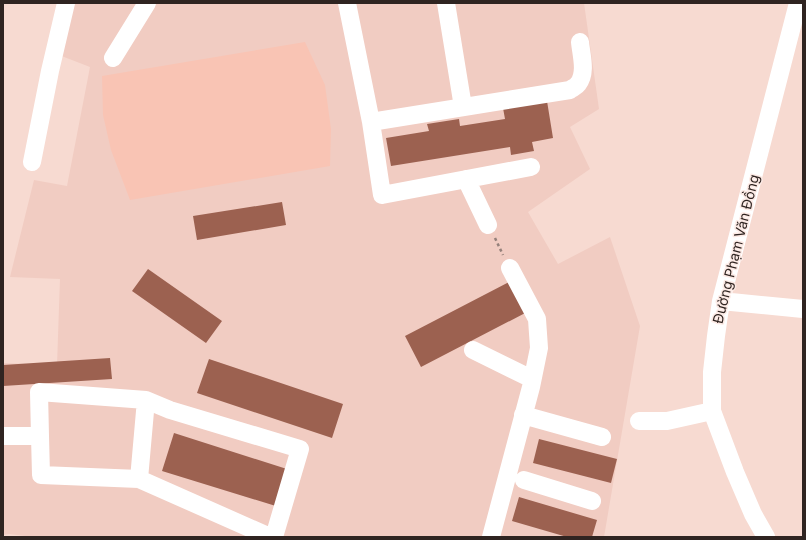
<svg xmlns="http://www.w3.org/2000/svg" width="806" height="540" viewBox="0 0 806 540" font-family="Inter,sans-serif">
	<rect width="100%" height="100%" fill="#f7dad1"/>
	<path fill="#f1ccc2" d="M72 3H584L599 109 570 127 590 169 528 212 558 264 610 237 640 326 604 537H33L9 534 3 535V363L57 365 60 279 10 277 34 180 67 186 90 67 59 55Z"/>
	<path fill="#f9c4b4" d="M305 42 325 85 331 129 330 166 130 200 111 150 103 115 102 76Z"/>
	<path fill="#9c6150" d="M547 101 553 138 532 142 534 151 511 155 510 147 391 166 386 138 429 131 427 124 459 119 460 126 505 119 503 108Z
		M282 202 286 225 197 240 193 216Z
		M148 269 222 321 206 343 132 291Z
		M513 280 529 311 421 367 405 336Z
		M110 358 112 379 3 386V365Z
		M209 359 343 404 332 438 197 393Z
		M174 433 290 470 279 507 162 471Z
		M539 439 617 459 611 483 533 463Z
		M519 497 597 520 592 537H567L512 521Z"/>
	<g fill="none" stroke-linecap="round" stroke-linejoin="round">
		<path stroke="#94807a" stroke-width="2.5" stroke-dasharray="3 3" stroke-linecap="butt" d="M495 238 503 255"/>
		<path stroke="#fff" stroke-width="18" d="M347 3 371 122 382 195 531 167
			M446 3 463 107
			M113 58 147 3
			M371 122 570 90C572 88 576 87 578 84 587 73 581 54 580 42
			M32 162 50 71 66 3
			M466 179 488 225
			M721 301 803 309
			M473 350 532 379
			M523 415 602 437
			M639 421H667L712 411
			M3 436H40L41 475 139 479 270 537
			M40 436 39 392 146 400 170 410 300 449 274 537
			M139 479 146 400
			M524 480 592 501
			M491 537 531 387 539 348 537 319 510 268
			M766 537 753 514 735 472 712 411V372L716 336 721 301 798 3"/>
	</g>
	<g text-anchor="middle" stroke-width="3" stroke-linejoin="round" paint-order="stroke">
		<g font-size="14" fill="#2f2421" stroke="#fceae5">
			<text transform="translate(736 249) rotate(-76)" y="5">Đường Phạm Văn Đồng</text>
		</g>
	</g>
	<rect width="806" height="540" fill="none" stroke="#2f2421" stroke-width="8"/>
</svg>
